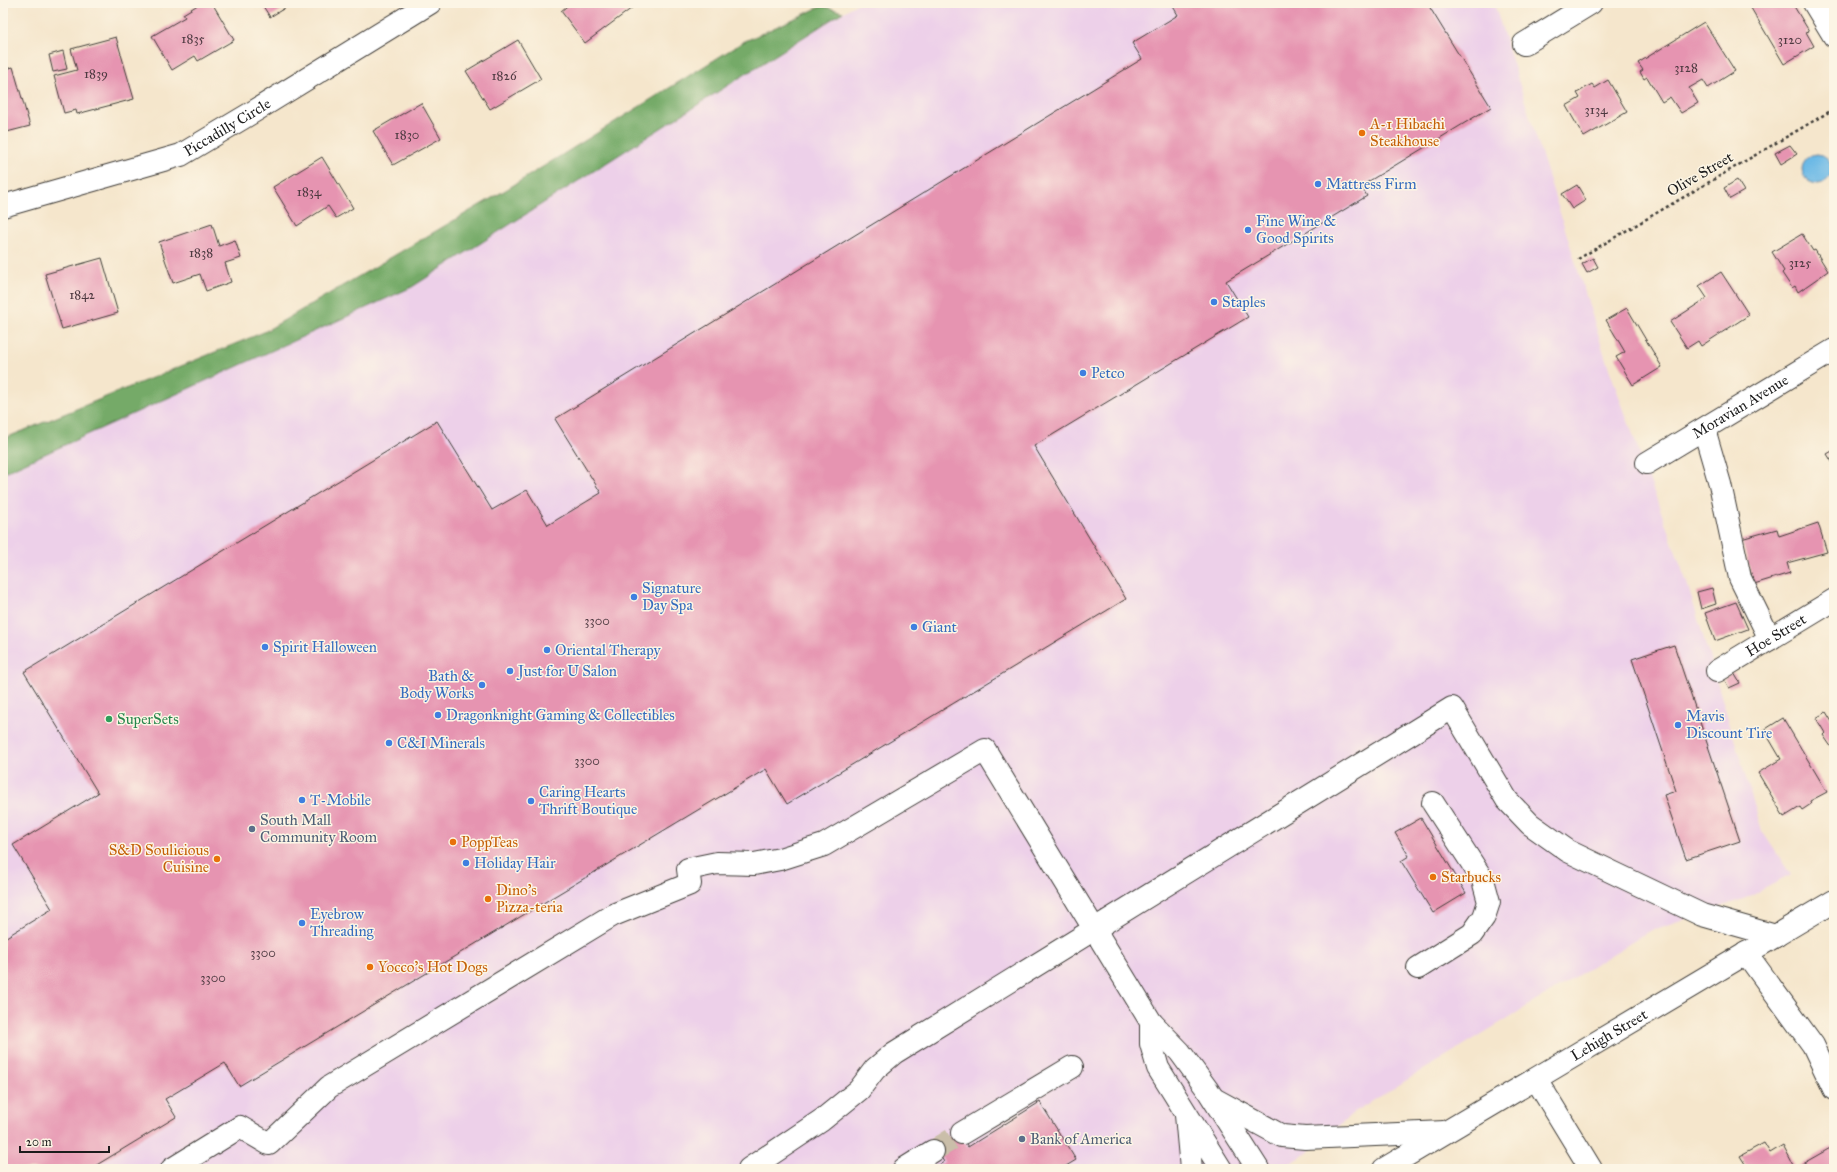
<svg xmlns="http://www.w3.org/2000/svg" width="1837" height="1172" viewBox="0 0 1837 1172" font-family="'IM FELL Great Primer',serif">
	<rect width="100%" height="100%" fill="#fcf5e5"/>
	<filter id="ink" filterUnits="userSpaceOnUse"><feTurbulence type="fractalNoise" baseFrequency=".025" numOctaves="2"/><feDisplacementMap in="SourceGraphic" scale="8" xChannelSelector="R" yChannelSelector="G"/><feConvolveMatrix kernelMatrix="1 2 1 2 8 2 1 2 1" color-interpolation-filters="sRGB"/></filter>
	<filter id="wash" filterUnits="userSpaceOnUse"><feTurbulence type="fractalNoise" baseFrequency=".012" numOctaves="4" result="noise"/><feDisplacementMap in="SourceGraphic" scale="16" xChannelSelector="R" yChannelSelector="G"/><feGaussianBlur stdDeviation="0.9" result="paint"/><feColorMatrix in="noise" values="0 0 0 0 0 0 0 0 0 0 0 0 0 0 0 0 0 1.4 0 .05"/><feComposite in="paint" operator="in"/></filter>
	<g filter="url(#wash)">
		<rect width="100%" height="100%" fill="#f5e6cc"/>
		<path fill="#edd0e9" d="M858 3H1494L1608 366 1687 583 1762 831 1791 875 1746 898 1650 931 1353 1113 1306 1154 1281 1169H3V473L412 287Z"/>
		<path fill="#75aa67" stroke="#486342" d="M822 6 843 12 412 287 3 473V439L264 332 504 191 743 42Z"/>
		<path fill="#6cb9e6" stroke="#446a81" d="M1802 169a15 15 0 1 1 30 0a15 15 0 1 1-30 0Z"/>
		<g id="blocks">
			<path fill="#e694b1" d="M201 3H212L234 40 198 61 195 56 172 70 152 36 185 17 183 14Z
				M261 3H293L270 17Z
				M571 3H628L632 8 585 43 561 11Z
				M1171 3H1427L1491 107 1361 186 1367 196 1226 281 1248 317 1034 446 1126 599 787 804 766 769 239 1086 225 1063 165 1099 176 1117 90 1169H3V939L52 909 13 845 98 793 24 672 437 421 492 510 527 490 548 525 601 493 555 419 1142 59 1132 43 1178 15Z
				M1748 3H1792L1809 31 1806 32 1814 46 1784 64Z
				M1704 22 1735 71 1708 88 1703 80 1689 88 1698 103 1681 113 1670 97 1662 102 1647 77 1644 79 1640 72 1643 70 1638 63Z
				M116 37 134 99 77 114 76 110 64 113 54 76 77 70 71 49Z
				M518 40 541 79 490 109 466 71Z
				M63 51 67 69 53 72 49 55Z
				M13 67 30 126 3 133V70Z
				M1608 80 1627 112 1584 137 1566 106 1580 98 1577 93 1592 84 1595 88Z
				M421 103 441 138 393 165 373 131Z
				M1790 145 1797 154 1781 164 1775 153Z
				M322 157 353 208 336 218 328 206 297 226 273 187Z
				M1737 180 1744 191 1730 199 1724 188Z
				M1577 185 1586 200 1572 209 1562 194Z
				M212 224 219 246 235 240 241 258 225 263 231 282 206 291 200 274 173 283 159 242Z
				M1802 234 1813 251 1815 250 1828 271 1798 292 1795 286 1792 288 1782 273 1784 271 1772 252Z
				M102 258 118 313 62 329 45 274Z
				M1593 258 1598 267 1587 273 1582 264Z
				M1721 272 1749 315 1701 346 1698 341 1687 348 1670 322 1707 298 1699 286Z
				M1627 308 1662 367 1633 385 1616 357 1625 352 1606 320Z
				M1834 450V465L1827 454Z
				M1818 523 1827 552 1787 563 1790 573 1754 584 1741 539 1777 529 1779 536Z
				M1712 588 1716 604 1701 609 1697 592Z
				M1736 602 1748 629 1715 641 1705 613Z
				M1674 645 1740 841 1686 859 1664 795 1676 791 1632 659Z
				M1734 673 1740 683 1729 688 1724 679Z
				M1826 712 1834 725V751L1823 735 1825 733 1816 718Z
				M1783 718 1827 792 1810 801 1811 804 1802 810 1800 807 1784 817 1758 773 1781 759 1764 730Z
				M1421 818 1466 893 1433 913 1401 861 1409 856 1395 833Z
				M1040 1102 1076 1160 1061 1169H932L944 1162 934 1146 958 1132 968 1147Z
				M1764 1143 1770 1153 1783 1145 1795 1168 1832 1147 1834 1149V1169H1744L1747 1167 1740 1156Z"/>
		</g>
	</g>
	<g filter="url(#ink)">
		<use href="#blocks" fill-opacity="0" stroke="#3d3a36" stroke-width="1"/>
		<g fill="none" stroke-linecap="round" stroke-linejoin="round">
			<path stroke="#cabea9" stroke-width="22" stroke-dasharray="22 11" stroke-linecap="butt" d="M933 1151 962 1133"/>
			<g stroke="#3d3a36" stroke-width="24">
				<g id="minor">
					<path d="M1814 3 1834 36"/>
					<path d="M1524 44 1591 3"/>
					<path id="s1" d="M3 206 181 155 253 112 430 3"/>
					<path d="M1704 429 1720 484 1740 578 1770 639"/>
					<path id="s2" d="M1647 463 1834 350"/>
					<path id="s3" d="M1717 671 1834 600"/>
					<path d="M1746 953 1813 1045 1834 1089"/>
					<path d="M1418 968 1472 934 1484 917 1489 902 1483 880 1433 803"/>
					<path d="M1151 1022V1044L1158 1068 1221 1169"/>
					<path d="M1536 1079 1591 1169"/>
					<path d="M1214 1099 1282 1136 1305 1138 1445 1132"/>
					<path d="M1186 1115 1191 1169"/>
					<path d="M962 1133 1072 1067"/>
					<path d="M172 1169 240 1127 269 1144 329 1087 613 915 690 884 688 869 717 863 754 864 780 859 824 845 985 750 1151 1022 1180 1052 1207 1089 1258 1169"/>
					<path d="M749 1169 822 1120 859 1090 875 1069 894 1053 1452 708 1507 800 1530 824 1568 851 1702 915 1776 936"/>
					<path d="M904 1169 933 1151"/>
				</g>
			</g>
			<g stroke="#3d3a36" stroke-width="24">
				<g id="highway">
					<path id="s4" d="M1384 1169 1834 901"/>
				</g>
			</g>
			<path stroke="#3d3a36" stroke-width="2.5" stroke-dasharray="3 3" stroke-linecap="butt" d="M1578 259 1834 109"/>
			<use href="#minor" stroke="#fff" stroke-width="22"/>
			<use href="#highway" stroke="#fff" stroke-width="22"/>
		</g>
	</g>
	<g fill="#e8710a" stroke="#fcf5e5" stroke-width="1.5">
		<circle cx="1362" cy="133" r="4"/>
		<circle cx="453" cy="842" r="4"/>
		<circle cx="217" cy="859" r="4"/>
		<circle cx="1433" cy="877" r="4"/>
		<circle cx="488" cy="899" r="4"/>
		<circle cx="370" cy="967" r="4"/>
	</g>
	<g fill="#3f7fe0" stroke="#fcf5e5" stroke-width="1.5">
		<circle cx="1318" cy="184" r="4"/>
		<circle cx="1248" cy="230" r="4"/>
		<circle cx="1214" cy="302" r="4"/>
		<circle cx="1083" cy="373" r="4"/>
		<circle cx="634" cy="597" r="4"/>
		<circle cx="914" cy="627" r="4"/>
		<circle cx="265" cy="647" r="4"/>
		<circle cx="547" cy="650" r="4"/>
		<circle cx="510" cy="671" r="4"/>
		<circle cx="482" cy="685" r="4"/>
		<circle cx="438" cy="715" r="4"/>
		<circle cx="1678" cy="725" r="4"/>
		<circle cx="389" cy="743" r="4"/>
		<circle cx="302" cy="800" r="4"/>
		<circle cx="531" cy="801" r="4"/>
		<circle cx="466" cy="863" r="4"/>
		<circle cx="302" cy="923" r="4"/>
	</g>
	<circle fill="#2e9e5b" stroke="#fcf5e5" stroke-width="1.5" cx="109" cy="719" r="4"/>
	<g fill="#5c6f8a" stroke="#fcf5e5" stroke-width="1.5">
		<circle cx="252" cy="829" r="4"/>
		<circle cx="1022" cy="1139" r="4"/>
	</g>
	<g text-anchor="middle" stroke-width="3" stroke-linejoin="round" paint-order="stroke">
		<g font-size="13" fill="#4e3a41">
			<text x="193" y="43">1835</text>
			<text x="1790" y="44">3120</text>
			<text x="1686" y="72">3128</text>
			<text x="96" y="78">1839</text>
			<text x="504" y="80">1826</text>
			<text x="1596" y="114">3134</text>
			<text x="407" y="139">1830</text>
			<text x="309" y="196">1834</text>
			<text x="201" y="257">1838</text>
			<text x="1800" y="267">3125</text>
			<text x="82" y="299">1842</text>
			<text x="597" y="625">3300</text>
			<text x="587" y="765">3300</text>
			<text x="263" y="957">3300</text>
			<text x="213" y="982">3300</text>
		</g>
		<g font-size="15" fill="#c56008" stroke="#fcf5e5" text-anchor="start">
			<text x="1370" y="129">A-1 Hibachi<tspan x="1370" dy="17">Steakhouse</tspan></text>
			<text x="461" y="847">PoppTeas</text>
			<text x="209" y="855" text-anchor="end">S&amp;D Soulicious<tspan x="209" dy="17">Cuisine</tspan></text>
			<text x="1441" y="882">Starbucks</text>
			<text x="496" y="895">Dino's<tspan x="496" dy="17">Pizza-teria</tspan></text>
			<text x="378" y="972">Yocco's Hot Dogs</text>
		</g>
		<g font-size="15" fill="#1c1c1c" stroke="#fcf5e5">
			<text dy="5" stroke="none"><textPath href="#s1" startOffset="239">Piccadilly Circle</textPath></text>
			<text transform="translate(1700 174) rotate(-30)" y="5">Olive Street</text>
			<text dy="5" stroke="none"><textPath href="#s2" startOffset="109">Moravian Avenue</textPath></text>
			<text dy="5" stroke="none"><textPath href="#s3" startOffset="69">Hoe Street</textPath></text>
			<text dy="5" stroke="none"><textPath href="#s4" startOffset="262">Lehigh Street</textPath></text>
		</g>
		<g font-size="15" fill="#366cbe" stroke="#fcf5e5" text-anchor="start">
			<text x="1326" y="189">Mattress Firm</text>
			<text x="1256" y="226">Fine Wine &amp;<tspan x="1256" dy="17">Good Spirits</tspan></text>
			<text x="1222" y="307">Staples</text>
			<text x="1091" y="378">Petco</text>
			<text x="642" y="593">Signature<tspan x="642" dy="17">Day Spa</tspan></text>
			<text x="922" y="632">Giant</text>
			<text x="273" y="652">Spirit Halloween</text>
			<text x="555" y="655">Oriental Therapy</text>
			<text x="518" y="676">Just for U Salon</text>
			<text x="474" y="681" text-anchor="end">Bath &amp;<tspan x="474" dy="17">Body Works</tspan></text>
			<text x="446" y="720">Dragonknight Gaming &amp; Collectibles</text>
			<text x="1686" y="721">Mavis<tspan x="1686" dy="17">Discount Tire</tspan></text>
			<text x="397" y="748">C&amp;I Minerals</text>
			<text x="539" y="797">Caring Hearts<tspan x="539" dy="17">Thrift Boutique</tspan></text>
			<text x="310" y="805">T-Mobile</text>
			<text x="474" y="868">Holiday Hair</text>
			<text x="310" y="919">Eyebrow<tspan x="310" dy="17">Threading</tspan></text>
		</g>
		<g font-size="15" fill="#27864d" stroke="#fcf5e5" text-anchor="start">
			<text x="117" y="724">SuperSets</text>
		</g>
		<g font-size="15" fill="#4e5e75" stroke="#fcf5e5" text-anchor="start">
			<text x="260" y="825">South Mall<tspan x="260" dy="17">Community Room</tspan></text>
			<text x="1030" y="1144">Bank of America</text>
		</g>
	</g>
	<rect width="1837" height="1172" fill="none" stroke="#fcf5e5" stroke-width="16"/>
	<path d="M20 1146v6h89v-6" fill="none" stroke="#1c1c1c" stroke-width="2"/>
	<text x="26" y="1146" font-size="12" fill="#1c1c1c" stroke="#fcf5e5" stroke-width="3" paint-order="stroke">20 m</text>
</svg>
